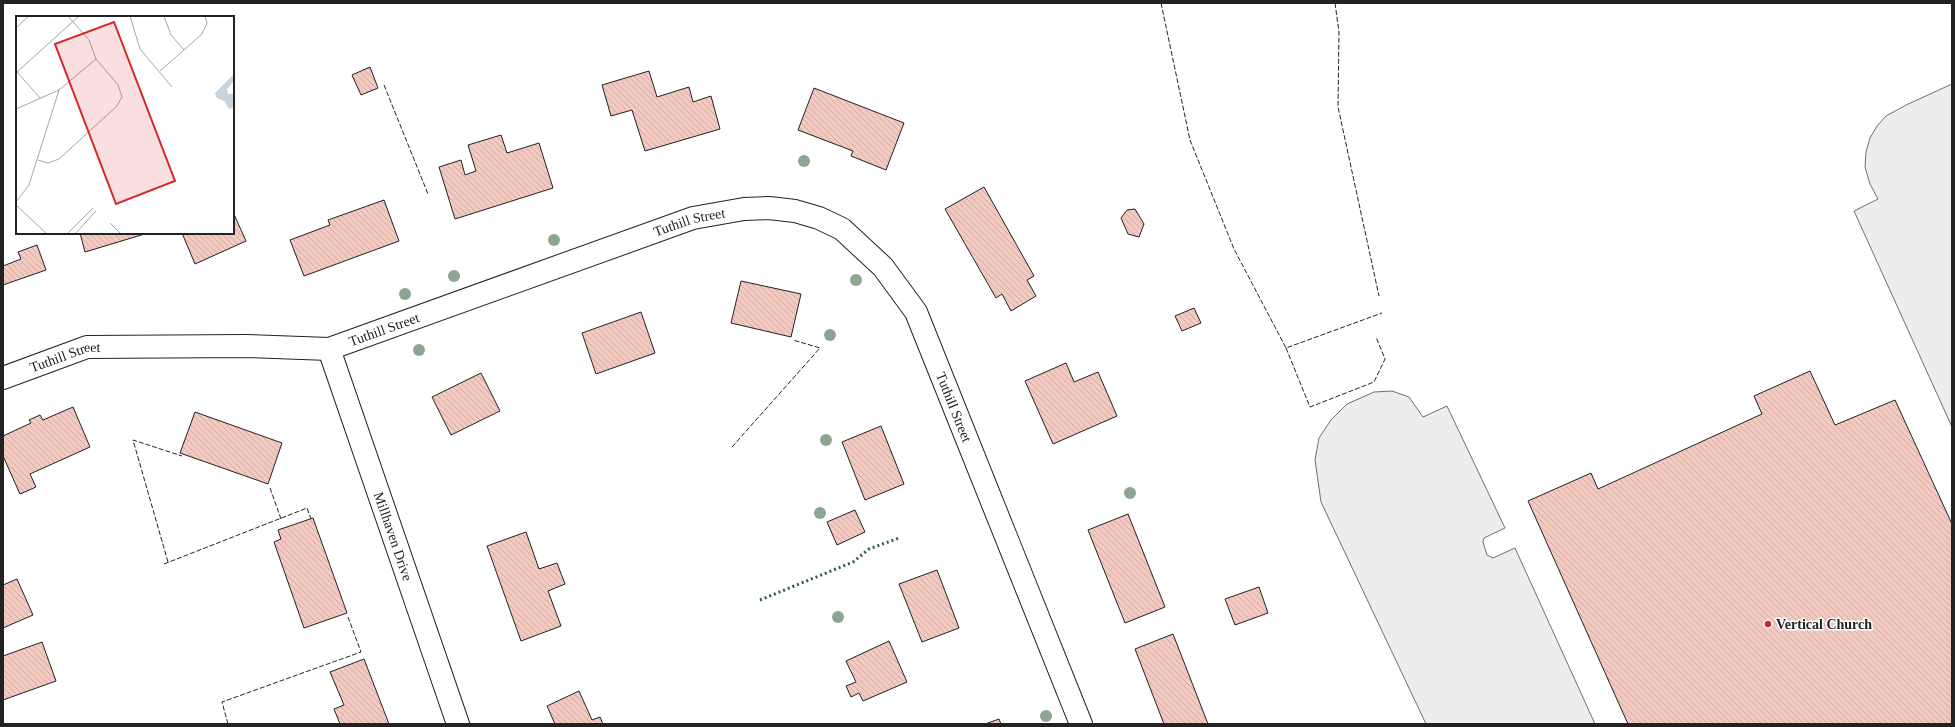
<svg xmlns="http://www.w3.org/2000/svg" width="1955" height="727" viewBox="0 0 1955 727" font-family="Georgia,serif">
	<defs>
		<pattern id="building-back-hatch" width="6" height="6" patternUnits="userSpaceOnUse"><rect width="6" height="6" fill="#f3c9c0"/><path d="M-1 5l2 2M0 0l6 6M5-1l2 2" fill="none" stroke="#d0aca5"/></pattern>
	</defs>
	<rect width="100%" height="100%" fill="#fff"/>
	<path fill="#ededed" stroke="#6f6f6f" d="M1952 84V427L1854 211 1878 199 1870 184 1865 167 1866 152 1870 138 1877 126 1886 116 1906 105Z
		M1392 391 1409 397 1423 417 1447 406 1505 528 1484 538 1483 542 1487 555 1493 558 1515 548 1595 724H1426L1321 502 1315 460 1319 438 1331 420 1347 404 1374 392Z"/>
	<path fill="url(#building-back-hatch)" stroke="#222" d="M370 67 378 88 361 95 352 75Z
		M649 71 657 97 689 87 693 102 711 96 720 129 645 151 632 110 611 116 602 85Z
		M814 88 904 123 886 170 851 156 853 151 798 130Z
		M501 135 507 153 539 143 553 188 455 219 439 167 461 160 465 175 476 171 468 145Z
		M984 187 1034 276 1027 280 1036 296 1011 311 1002 294 996 298 945 209Z
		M384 200 399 241 304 276 290 240 330 225 328 220Z
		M1135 209 1144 224 1139 237 1128 234 1121 218 1127 210Z
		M233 212 246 241 195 264 182 233H233Z
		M80 233H148L85 252Z
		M37 245 46 270 3 285V266L21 259 18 252Z
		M741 281 801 294 791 337 731 323Z
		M1194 308 1201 323 1182 331 1175 316Z
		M641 312 655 353 596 374 582 333Z
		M1066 363 1074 382 1098 372 1117 416 1053 444 1025 381Z
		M1810 371 1835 425 1895 400 1952 524V724H1628L1528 501 1591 473 1598 489 1762 414 1754 396Z
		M481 373 500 411 451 435 432 397Z
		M73 407 90 447 30 474 36 487 20 494 3 456V436L31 423 29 420 40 415 43 420Z
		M195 412 282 443 268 484 180 453Z
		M881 426 904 484 865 500 842 442Z
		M855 510 865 532 837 545 827 522Z
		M1128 514 1165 607 1125 623 1088 530Z
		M313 518 347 613 304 628 274 542 281 539 278 530Z
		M526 532 539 569 557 563 565 584 548 591 561 626 521 641 487 546Z
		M937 570 959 628 922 642 899 584Z
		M17 579 33 615 3 628V585Z
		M1259 587 1268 613 1235 625 1225 599Z
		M1173 634 1208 724H1164L1135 649Z
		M889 641 907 682 863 701 859 693 851 697 846 686 856 682 846 661Z
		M42 642 56 681 3 700V656Z
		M364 659 389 724H340L334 709 344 705 330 672Z
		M579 691 592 720 600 717 603 724H555L547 706Z
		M999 719 1001 724H985Z"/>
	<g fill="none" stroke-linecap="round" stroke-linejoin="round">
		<g stroke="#222" stroke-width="24">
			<g id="street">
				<path id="s1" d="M329 349 458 724"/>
				<path id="s2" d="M3 378 87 347 246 346 329 349 693 218 744 209 769 208 795 211 819 218 842 229 883 267 916 312 1081 724"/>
			</g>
		</g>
		<use href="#street" stroke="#fff" stroke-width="22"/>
		<path stroke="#2f5e38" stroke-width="3" stroke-dasharray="2 3" stroke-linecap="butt" d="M760 600 853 562 869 549 899 538"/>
		<path stroke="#222" stroke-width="1" stroke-dasharray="5 2" stroke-linecap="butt" d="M1161 3 1190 140 1234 249 1286 348 1382 313
			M1335 3 1339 32 1338 107 1379 296
			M384 85 428 194
			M1286 348 1310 407 1374 382 1385 359 1376 337
			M732 447 820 348 793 340
			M270 488 281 519
			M168 562 133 440 182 456
			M164 564 307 508 311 519
			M228 724 222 702 361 652 348 617"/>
	</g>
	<g fill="#8da692">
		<circle cx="804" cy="161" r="6"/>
		<circle cx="554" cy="240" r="6"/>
		<circle cx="454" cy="276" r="6"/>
		<circle cx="856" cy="280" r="6"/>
		<circle cx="405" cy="294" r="6"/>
		<circle cx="830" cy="335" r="6"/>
		<circle cx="419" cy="350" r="6"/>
		<circle cx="826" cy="440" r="6"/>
		<circle cx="1130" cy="493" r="6"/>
		<circle cx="820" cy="513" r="6"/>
		<circle cx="838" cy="617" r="6"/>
		<circle cx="1046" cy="716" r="6"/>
	</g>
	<circle fill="#c62828" stroke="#fff" stroke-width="1.5" cx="1768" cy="624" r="4"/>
	<g text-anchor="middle" stroke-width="3" stroke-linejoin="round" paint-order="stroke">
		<g font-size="14" fill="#222" stroke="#fff">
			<text dy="5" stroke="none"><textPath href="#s2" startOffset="714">Tuthill Street</textPath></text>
			<text dy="5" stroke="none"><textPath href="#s2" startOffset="390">Tuthill Street</textPath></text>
			<text dy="5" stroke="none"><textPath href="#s2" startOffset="66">Tuthill Street</textPath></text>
			<text dy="5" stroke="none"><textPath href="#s2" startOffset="1086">Tuthill Street</textPath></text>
			<text dy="5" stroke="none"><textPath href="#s1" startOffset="198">Millhaven Drive</textPath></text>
		</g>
		<g font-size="14" font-weight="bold" fill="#222" stroke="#fff" text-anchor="start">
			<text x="1776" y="629">Vertical Church</text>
		</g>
	</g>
	<g transform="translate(16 16)">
		<rect width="218" height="218" fill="#fff"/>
		<path d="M218 58V65L211 73 212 78H218V91L213 93 208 85 201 82 199 77Z" fill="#c7d3dd"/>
		<path fill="none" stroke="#a7a7a7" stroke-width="1" d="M114 0 124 33 156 71M148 0 155 19 168 34M0 12 13 0M144 55 186 18 191 7 189 0M1 56 63 0M1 56 24 82M0 93 43 74 80 43M22 144 32 147 43 143 101 90 106 81 102 69 80 43 73 24 52 0M0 186 13 169 43 74M0 189 31 218M94 207 105 218M51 218 77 192M59 218 80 195"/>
		<path fill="#d62828" fill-opacity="0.15" stroke="#d62828" stroke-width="2" d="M98 6 159 165 100 188 39 28Z"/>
		<rect width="218" height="218" fill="none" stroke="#222" stroke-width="2"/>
	</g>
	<rect width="1955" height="727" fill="none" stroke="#222222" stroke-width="8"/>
</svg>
